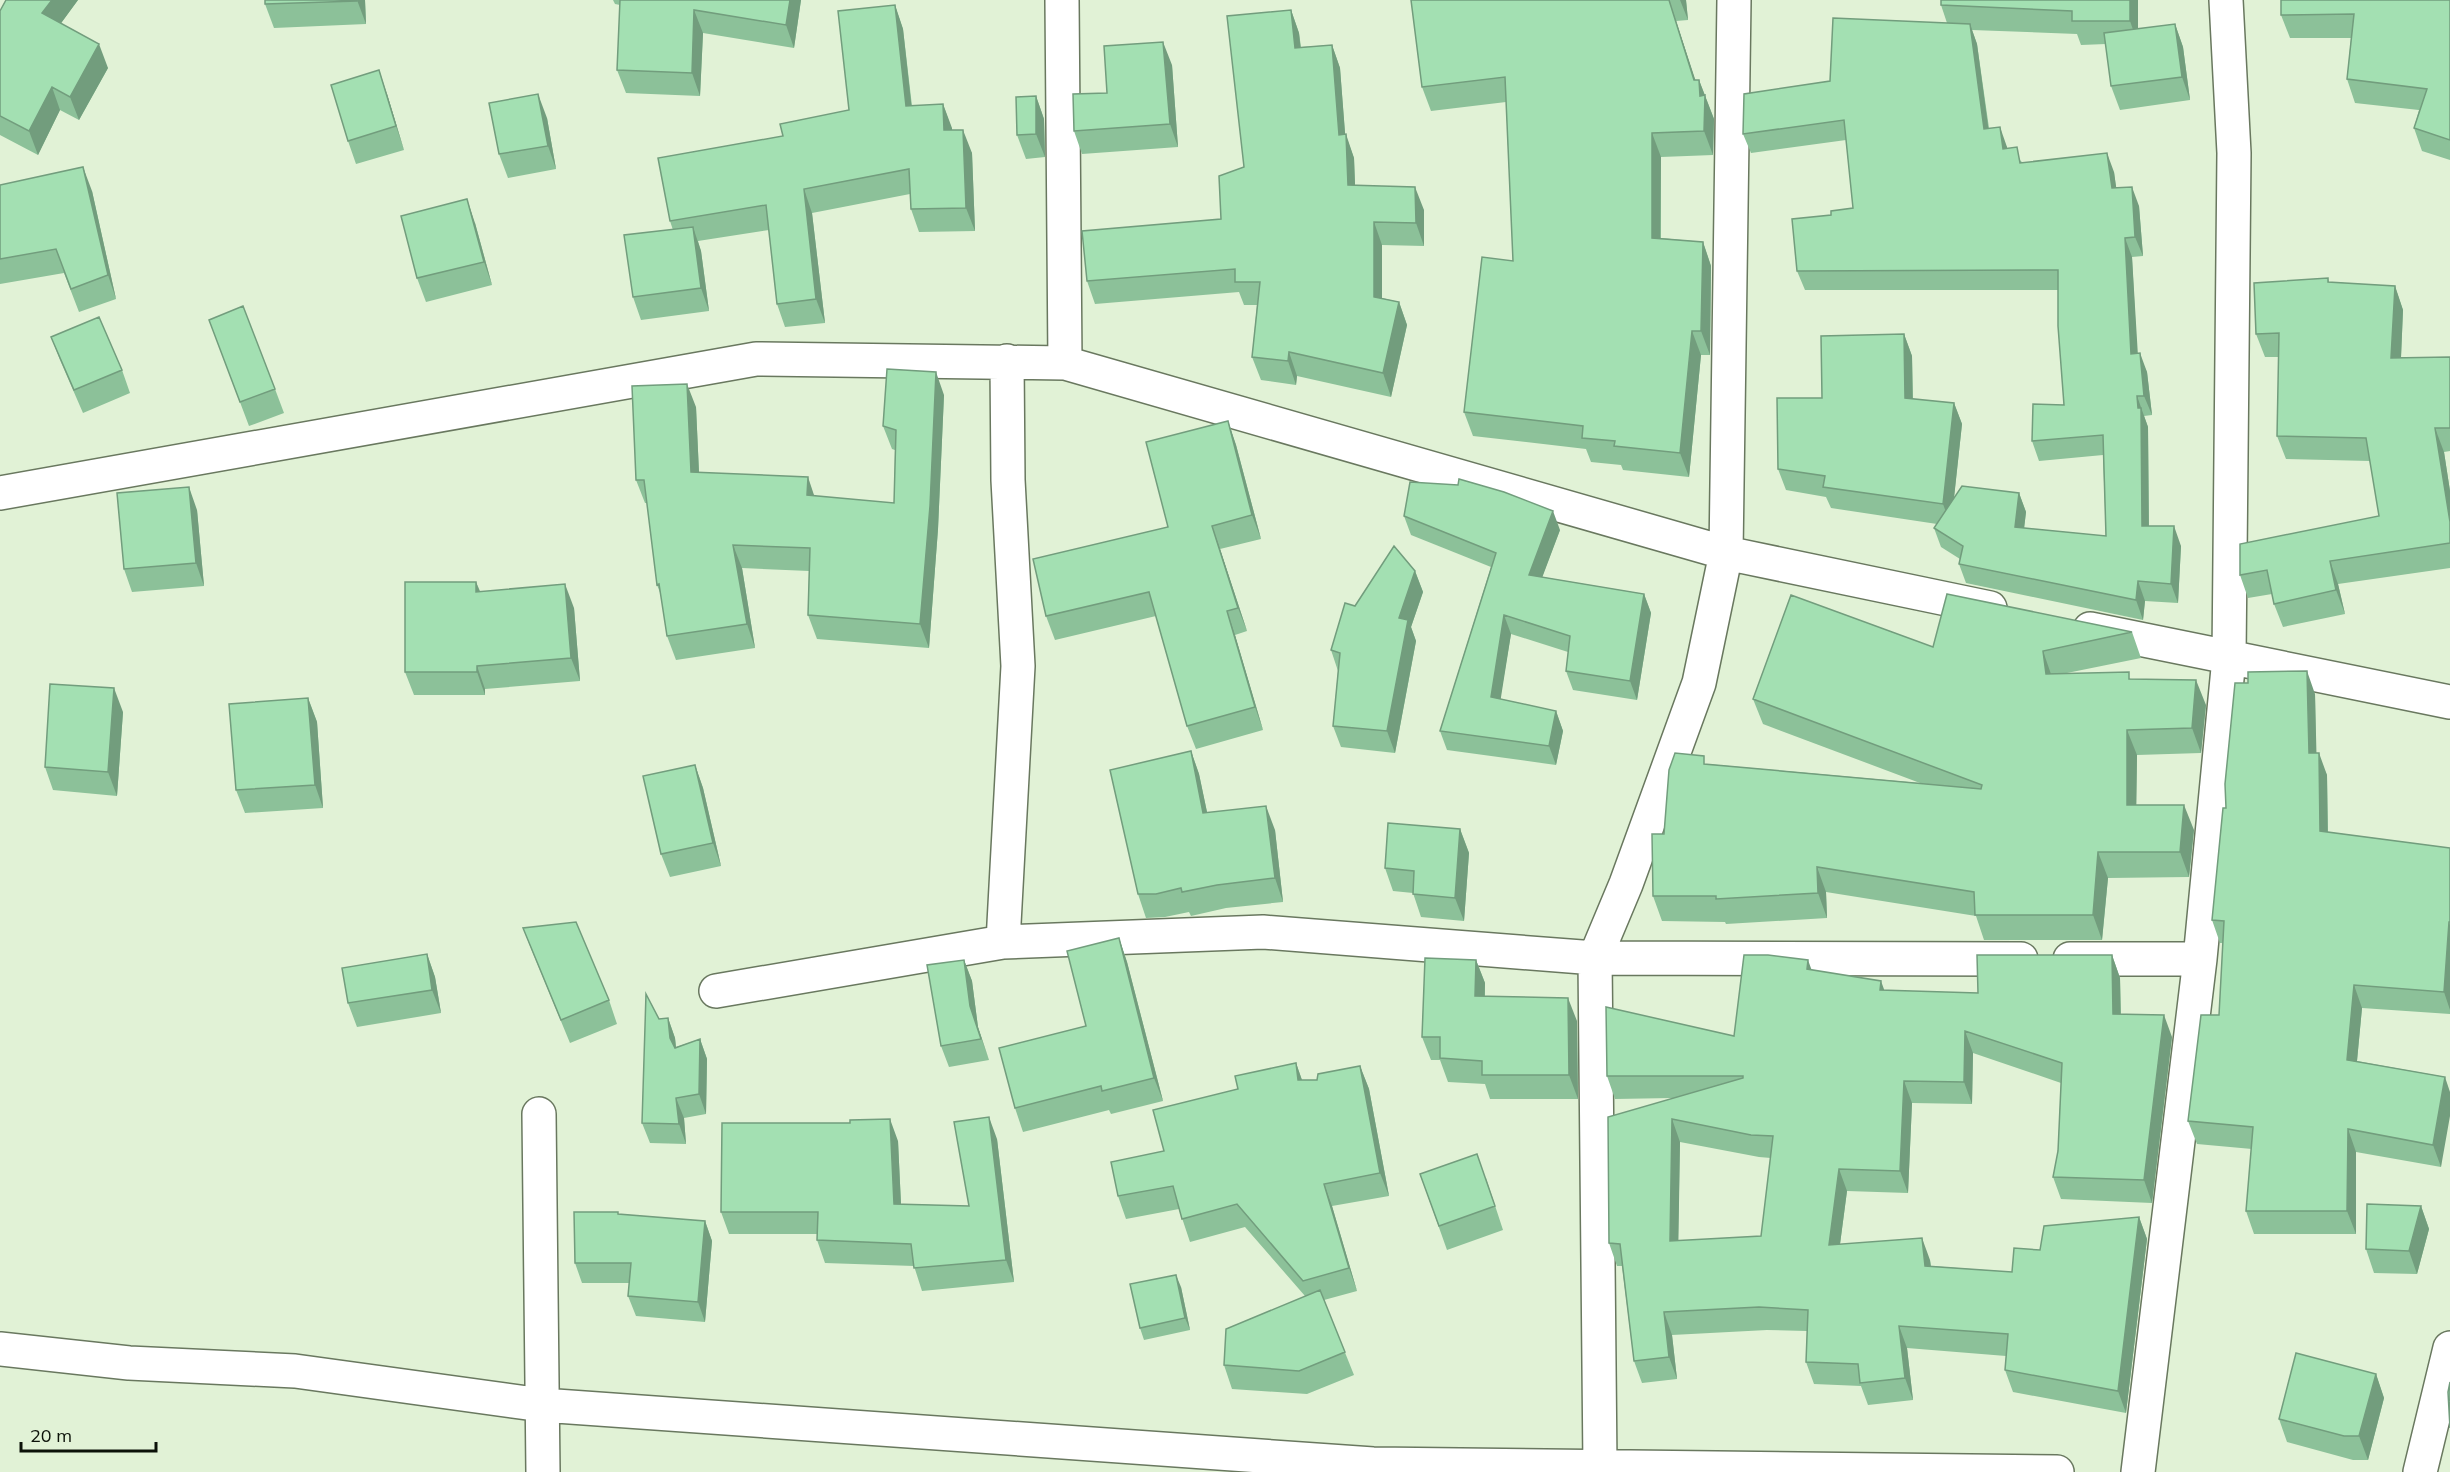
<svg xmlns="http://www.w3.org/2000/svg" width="2450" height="1472" viewBox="0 0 2450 1472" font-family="Mulish,sans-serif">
	<rect width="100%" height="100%" fill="#e1f2d6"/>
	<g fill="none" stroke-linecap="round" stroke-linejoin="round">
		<g stroke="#69785f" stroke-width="36">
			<path id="minor" d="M1062 0 1065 363
				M0 493 756 359 1065 363 1726 553 1990 608
				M2090 629 2450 702
				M1003 942 1018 666 1008 480 1007 361
				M2070 959H2200
				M716 991 1003 942 1263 932 1595 958 2021 959
				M539 1114 543 1472
				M0 1349 129 1363 295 1371 542 1405 1373 1464 2057 1472
				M1600 1466 1595 958 1626 884 1699 683 1726 553 1734 0
				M2138 1472 2200 959 2229 658 2234 153 2226 0
				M2420 1472 2450 1348"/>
		</g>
		<use href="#minor" stroke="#fff" stroke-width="33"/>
	</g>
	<path fill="#8cc199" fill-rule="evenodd" d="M6 0H78L61 23 108 68 79 120 60 110 38 155 0 135V11Z
		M365 0 366 24 274 28 265 4Z
		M613 0H801L794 48 703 33 700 96 626 93 617 70 620 5 615 4Z
		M1411 0H1686L1688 20 1676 21 1695 80H1699L1714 119 1713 155 1661 157V238L1703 242 1711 266 1710 355H1701L1689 477 1623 470 1621 465 1591 462 1586 449 1473 436 1464 412 1513 261 1506 102 1431 111 1422 87Z
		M1941 0H2138V29L2175 24 2183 47 2190 100 2120 110 2111 86 2106 44 2081 45 2077 34 1972 30 1977 44 1989 128 2007 147V148L2023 163 2114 172 2116 188 2139 206 2143 256 2132 257 2137 353 2147 372 2152 415 2144 416 2148 427 2149 526 2181 546 2178 603 2145 601 2143 620 1966 583 1959 564 1960 559 1941 547 1934 528 1937 524 1831 508 1826 497 1786 490 1778 469 1822 398 1904 334 1912 356 1913 399 1954 403 1962 424 1954 497 2019 493 2026 512 2024 528 2106 536 2103 455 2039 461 2032 441 2064 405 2058 290H1805L1797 271 1831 215 1853 208 1846 140 1751 153 1743 134 1830 81 1947 23 1941 5Z
		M2450 0V160L2422 151 2414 128 2419 110 2355 103 2347 79 2351 38H2290L2281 15Z
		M895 5 903 29 912 106 943 104 952 130 972 153 975 231 919 232 911 209 910 194 812 213 825 323 785 327 777 304 769 230 698 241 701 251 709 311 641 320 633 297 673 230 670 221 783 136 849 110Z
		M1291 10 1299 33 1301 47 1332 45 1340 68 1345 134 1354 158 1355 186 1424 210V246L1382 245V298L1399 302 1407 325 1391 397 1297 376 1296 385 1261 380 1252 357 1257 305H1244L1239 292 1095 304 1087 281 1221 219 1244 167Z
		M1172 65 1178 147 1082 154 1074 131 1107 93Z
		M387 94 404 150 356 164 348 141Z
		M1036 96 1044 119 1045 157 1026 159 1017 135Z
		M547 118 556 169 508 178 499 154Z
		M0 185 92 191 116 299 79 312 64 273 0 284Z
		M475 223 492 285 426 302 417 278Z
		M2328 278 2329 282 2395 286 2403 310 2401 357H2450V451L2444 452 2450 491V568L2338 584 2345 614 2283 627 2274 604 2272 594 2248 598 2240 575 2379 516 2370 461 2286 459 2277 436 2279 357H2265L2256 334Z
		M209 320 275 389 284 413 249 426Z
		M51 337 122 370 130 393 83 413 60 360Z
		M944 395 938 529 929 648 817 639 808 615 809 571 742 568 755 648 676 660 667 636 661 595 657 585 647 503H645L636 480 696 407 699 472 814 496 894 503 895 450 892 449 883 426Z
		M1228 421 1236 445 1261 539 1220 549 1247 631 1235 635 1263 730 1196 749 1187 726 1156 616 1055 640 1046 616 1168 527Z
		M197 510 204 586 132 592 124 569Z
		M1404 516 1560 530 1542 577 1644 594 1651 613 1637 700 1573 690 1566 671 1568 652 1511 634 1500 699 1556 711 1563 731 1556 765 1447 750 1440 731 1491 567 1411 535Z
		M1415 571 1423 592 1411 627 1416 641 1395 753 1341 747 1333 726 1338 671 1331 650 1355 606Z
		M476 582 480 591 574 608 580 681 485 689V695H414L405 672Z
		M2132 632 2141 658 2067 673 2132 679 2206 705 2201 753 2137 755 2136 805 2194 830 2189 877 2108 878 2102 940H1984L1976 916 1826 892 1827 918 1726 924 1725 922 1662 921 1653 896 1707 764 1920 783 1763 724 1753 699 1933 647Z
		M2248 683 2315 694 2316 753 2327 775 2328 832 2450 848V1014L2362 1008 2357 1061 2445 1077 2441 1167 2356 1152V1234H2254L2246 1211 2252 1149 2197 1144 2188 1121 2219 1015 2223 943H2220L2212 920 2226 808Z
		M308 698 317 722 323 808 245 813 236 790Z
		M123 712 117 796 53 790 45 767Z
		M1191 751 1199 774 1207 812 1275 830 1283 902 1226 908 1191 916 1189 912 1165 917 1146 918 1138 894Z
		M695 765 703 788 721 866 670 877 661 854Z
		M1460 829 1469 853 1464 921 1421 917 1413 893 1393 891 1385 868Z
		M523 928 609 1000 617 1024 570 1043 532 951Z
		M1119 938 1127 962 1163 1101 1111 1114 1109 1110 1023 1132 1015 1108 1086 1026Z
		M427 954 435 977 441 1013 357 1027 348 1003Z
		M2112 955 2120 978 2121 1014 2172 1037 2152 1203 2061 1199 2053 1177 2058 1151 2061 1083 1973 1053 1972 1104 1912 1103 1908 1193 1847 1191 1840 1244 1930 1260 1931 1266 2012 1272 2040 1250 2139 1217 2147 1239 2126 1413 2013 1392 2005 1370 2006 1356 1907 1348 1913 1400 1868 1405 1861 1386 1814 1384 1806 1362 1807 1331 1767 1330 1672 1335 1677 1379 1642 1383 1634 1361 1622 1266H1617L1609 1243 1672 1098 1615 1099 1607 1076 1734 1036 1811 970 1884 991 1978 993ZM1680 1142 1759 1157 1771 1158 1761 1236 1678 1241Z
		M964 960 972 981 978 1027 989 1060 949 1067 941 1046Z
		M1476 960 1485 983V997L1577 1021 1578 1099H1490L1485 1084 1448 1082 1440 1060H1431L1422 1037Z
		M668 1018 675 1038 676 1047 700 1039 707 1059 706 1114 684 1118 686 1144 650 1143 642 1123 659 1019Z
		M1296 1063 1302 1080H1317L1360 1066 1369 1089 1389 1196 1332 1206 1357 1291 1324 1300 1354 1375 1307 1394 1232 1389 1224 1365 1305 1296 1245 1227 1190 1242 1179 1209 1126 1219 1118 1196 1164 1151 1238 1089Z
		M997 1139 1014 1282 922 1291 914 1266 825 1263 817 1240V1234H729L721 1212 898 1141 901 1204 969 1206Z
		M1420 1174 1486 1178 1503 1230 1447 1250Z
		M2421 1206 2429 1229 2417 1274 2374 1273 2366 1249Z
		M619 1214 705 1221 712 1241 705 1322 636 1316 628 1296 630 1283H582L575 1263Z
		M1181 1287 1190 1330 1144 1340 1140 1328Z
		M2376 1374 2384 1398 2368 1460H2353L2287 1442 2279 1419Z"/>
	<path fill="#729d7d" d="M52 0H78L51 37 42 13Z
		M357 0H365L366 24Z
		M790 0H801L794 48 786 25Z
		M1669 0 1676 21 1700 94 1699 80 1714 119 1713 155 1704 131 1694 80Z
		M1680 0H1686L1688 20Z
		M2130 0H2138V44L2130 21Z
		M895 5 903 29 914 129 906 106Z
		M694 10 703 33 700 96 692 73Z
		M1291 10 1299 33 1303 71 1295 48Z
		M1970 24 1977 44 1991 148 1984 129Z
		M2175 24 2183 47 2190 100 2182 77Z
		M1163 42 1172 65 1178 147 1170 124Z
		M99 44 108 68 79 120 70 97Z
		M1332 45 1340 68 1346 145V134L1354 158 1356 209 1348 185 1339 135Z
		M379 70 387 94 404 150 396 126Z
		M52 87 60 110 38 155 29 131Z
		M538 94 547 118 556 169 548 146Z
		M1036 96 1044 119 1045 157 1036 134Z
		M943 104 952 128 953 154 944 130Z
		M2000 127 2007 147 2010 169 2003 149Z
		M963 130 972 153 975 231 966 208Z
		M1652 133 1661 157 1660 262 1652 238Z
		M2107 153 2114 172 2119 207 2112 188Z
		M83 167 92 191 116 299 108 275Z
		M1415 187 1424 210V246L1416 223Z
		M2132 187 2139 206 2143 256 2135 237Z
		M804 189 812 213 825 323 816 299Z
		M467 199 475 223 492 285 484 262Z
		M1374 222 1382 245V320L1374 297Z
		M693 227 701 251 709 311 701 288Z
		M2125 238 2132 257 2139 373 2131 354Z
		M1703 242 1711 266 1710 355 1701 331Z
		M2395 286 2403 310 2400 381 2391 358Z
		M1399 302 1407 325 1391 397 1383 373Z
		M1692 331 1701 355 1689 477 1680 453Z
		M1904 334 1912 356 1913 420 1905 398Z
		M1289 352 1297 376 1296 385 1288 361Z
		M2140 353 2147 372 2152 415 2144 396Z
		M936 372 944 395 938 529 929 648 920 624Z
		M687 384 696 407 700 495 691 472Z
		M2137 396 2148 427 2149 545 2142 526Z
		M1954 403 1962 424 1951 526 1943 504Z
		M1228 421 1236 445 1261 539 1252 515Z
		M2435 428 2444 452 2450 491V522Z
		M808 477 816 501 807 495Z
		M189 487 197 510 204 586 196 563Z
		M2019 493 2026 512 2022 546 2015 527Z
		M1553 511 1560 530 1536 594 1529 575Z
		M1212 526 1220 549 1247 631 1238 608Z
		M2174 526 2181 546 2178 603 2171 584Z
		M733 545 742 568 755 648 747 624Z
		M2330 561 2338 584 2345 614 2336 590Z
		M1415 571 1423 592 1411 627 1416 641 1395 753 1387 731 1399 618Z
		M2138 581 2145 601 2143 620 2136 600Z
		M476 582 485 605 476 592Z
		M565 584 574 608 580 681 571 658Z
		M1644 594 1651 613 1637 700 1630 681Z
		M1227 611 1235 635 1263 730 1255 707Z
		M1504 615 1511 634 1498 716 1491 697Z
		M2043 651 2052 677 2046 674Z
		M477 666 485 689V695L477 672Z
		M2307 671 2315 694 2317 775 2309 753Z
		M2196 680 2206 705 2201 753 2192 728Z
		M114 688 123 712 117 796 108 772Z
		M308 698 317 722 323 808 315 785Z
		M1556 711 1563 731 1556 765 1549 746Z
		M2127 730 2137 755 2136 831 2127 805Z
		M1191 751 1199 774 1212 836 1203 813Z
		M2319 753 2327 775 2328 854 2320 831Z
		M695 765 703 788 721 866 713 843Z
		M2184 805 2194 830 2189 877 2180 852Z
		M1266 806 1275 830 1283 902 1275 878Z
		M1460 829 1469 853 1464 921 1455 898Z
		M2098 852 2108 878 2102 940 2093 915Z
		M1817 867 1826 892 1827 918 1818 893Z
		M2449 922 2450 925V1010L2444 992Z
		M1119 938 1127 962 1163 1101 1154 1078Z
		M427 954 435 977 441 1013 432 990Z
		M2112 955 2120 978 2121 1036 2113 1014Z
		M964 960 972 981 978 1027 989 1060 970 1006Z
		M1476 960 1485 983 1484 1020 1475 996Z
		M1808 960 1816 982 1807 969Z
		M1881 981 1889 1003 1880 990Z
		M2354 985 2362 1008 2355 1082 2347 1060Z
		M1568 998 1577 1021 1578 1099 1569 1075Z
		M2164 1015 2172 1037 2152 1203 2144 1180Z
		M668 1018 675 1038 677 1058 670 1038Z
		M1965 1031 1973 1053 1972 1104 1964 1082Z
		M700 1039 707 1059 706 1114 699 1094Z
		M1296 1063 1304 1086 1298 1080Z
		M1360 1066 1369 1089 1389 1196 1380 1173Z
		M2445 1077 2450 1092V1116L2441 1167 2433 1145Z
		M1904 1081 1912 1103 1908 1193 1900 1171Z
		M676 1098 684 1118 686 1144 679 1124Z
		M989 1117 997 1139 1014 1282 1006 1260Z
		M890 1119 898 1141 902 1226 894 1204Z
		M1672 1119 1680 1142 1678 1264 1670 1241Z
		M2348 1129 2356 1152V1234L2347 1211Z
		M1839 1169 1847 1191 1837 1267 1829 1245Z
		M1324 1184 1332 1206 1357 1291 1349 1268Z
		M2421 1206 2429 1229 2417 1274 2409 1251Z
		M2139 1217 2147 1239 2126 1413 2118 1391Z
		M705 1221 712 1241 705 1322 698 1302Z
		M1922 1238 1930 1260 1933 1288 1925 1266Z
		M1176 1275 1181 1287 1190 1330 1185 1318Z
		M1664 1312 1672 1335 1677 1379 1669 1357Z
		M1899 1326 1907 1348 1913 1400 1905 1378Z
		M2376 1374 2384 1398 2368 1460 2359 1436Z"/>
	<path fill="#a3e0b2" stroke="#729d7d" stroke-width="1.5" fill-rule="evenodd" d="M6 0H52L42 13 99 44 70 97 52 87 29 131 0 116V11Z
		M265 0H357V1L265 4Z
		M620 0H790L786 25 694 10 692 73 617 70Z
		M1411 0H1669L1694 80H1699L1700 96 1705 95 1704 131 1652 133V238L1703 242 1701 331H1692L1680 453 1614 446 1615 441 1582 438 1583 426 1464 412 1482 257 1513 261 1505 77 1422 87Z
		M1941 0H2130V21H2072V11L1941 5Z
		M2281 0H2450V140L2414 128 2427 89 2347 79 2354 14 2281 15Z
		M895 5 906 106 943 104 944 130H963L966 208 911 209 909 169 804 189 816 299 777 304 766 205 670 221 658 158 783 136 780 124 849 110 838 11Z
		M1291 10 1295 48 1332 45 1339 135 1346 134 1348 185 1415 187 1416 223 1374 222V297L1399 302 1383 373 1289 352 1288 361 1252 357 1260 282H1235V269L1087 281 1082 231 1221 219 1219 176 1244 167 1227 16Z
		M1833 18 1970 24 1984 129 2000 127 2003 149 2017 147 2020 163 2107 153 2112 188 2132 187 2135 237 2125 238 2131 354 2140 353 2144 396H2137L2138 408H2141L2142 526H2174L2171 584 2138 581 2136 600 1959 564 1963 546 1934 528 1962 486 2019 493 2015 527 2106 536 2103 435 2032 441 2033 404 2064 405 2058 326V270L1797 271 1792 219 1831 215V211L1853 208 1844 120 1743 134 1744 94 1830 81Z
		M2175 24 2182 77 2111 86 2104 33Z
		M1163 42 1170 124 1074 131 1073 94 1107 93 1104 46Z
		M379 70 396 126 348 141 331 85Z
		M538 94 548 146 499 154 489 103Z
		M1036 96V134L1017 135 1016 97Z
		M83 167 108 275 71 289 56 249 0 259V185Z
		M467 199 484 262 417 278 401 216Z
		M693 227 701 288 633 297 624 235Z
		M2328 278V282L2395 286 2391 358 2450 357V428H2435L2450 522V543L2330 561 2336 590 2274 604 2267 570 2240 575V544L2379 516 2366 438 2277 436 2279 333 2256 334 2254 283Z
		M243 306 275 389 240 402 209 320Z
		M99 317 122 370 74 390 51 337Z
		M1904 334 1905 398 1954 403 1943 504 1823 487 1825 476 1778 469 1777 398H1822L1821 336Z
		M887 369 936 372 930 506 920 624 808 615 810 548 733 545 747 624 667 636 659 584 657 585 644 480H636L632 386 687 384 691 472 808 477 807 495 894 503 896 430 883 426Z
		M1228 421 1252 515 1212 526 1238 608 1227 611 1255 707 1187 726 1149 592 1046 616 1033 559 1168 527 1146 442Z
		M1459 479 1504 492 1553 511 1529 575 1644 594 1630 681 1566 671 1570 636 1504 615 1491 697 1556 711 1549 746 1440 731 1496 553 1404 516 1410 482 1458 485Z
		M189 487 196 563 124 569 117 493Z
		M1394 546 1415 571 1399 618 1408 620 1387 731 1333 726 1340 653 1331 650 1345 603 1355 606Z
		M405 582H476V592L565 584 571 658 477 666V672H405Z
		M1947 594 2132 632 2043 651 2046 674 2129 672V679L2196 680 2192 728 2127 730V805H2184L2180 852H2098L2093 915H1975L1974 892 1817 867 1818 893 1716 899V896H1653L1652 834H1664L1669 770 1675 753 1704 756V764L1981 789 1982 785 1753 699 1791 595 1933 647Z
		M2307 671 2309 753H2319L2320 831 2450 848V922H2449L2444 992 2354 985 2347 1060 2445 1077 2433 1145 2348 1129 2347 1211H2246L2253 1127 2188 1121 2201 1015H2219L2224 921 2212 920 2223 808H2226L2225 784 2235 683H2248V672Z
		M50 684 114 688 108 772 45 767Z
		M308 698 315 785 236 790 229 704Z
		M1191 751 1203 813 1266 806 1275 878 1217 885 1182 892 1181 888 1156 894H1138L1110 770Z
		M695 765 713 843 661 854 643 776Z
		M1388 823 1460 829 1455 898 1413 894 1414 871 1385 868Z
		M576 922 609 1000 561 1020 523 928Z
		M1119 938 1154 1078 1102 1091 1101 1086 1015 1108 999 1048 1086 1026 1067 951Z
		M427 954 432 990 348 1003 342 968Z
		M1744 955H1768L1808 960 1807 969 1881 981 1880 990 1978 993 1977 955H2112L2113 1014 2164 1015 2144 1180 2053 1177 2058 1151 2062 1063 1965 1031 1964 1082 1904 1081 1900 1171 1839 1169 1829 1245 1922 1238 1925 1266 2012 1272 2014 1248 2040 1250 2044 1226 2139 1217 2118 1391 2005 1370 2008 1334 1899 1326 1905 1378 1860 1383 1858 1364 1806 1362 1808 1310 1759 1307 1664 1312 1669 1357 1634 1361 1620 1244 1609 1243 1608 1117 1743 1078V1076H1607L1606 1007 1734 1036ZM1672 1119 1751 1135 1773 1136 1761 1236 1670 1241Z
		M1425 958 1476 960 1475 996 1568 998 1569 1075H1482V1061L1440 1058V1037H1422Z
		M964 960 970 1006 981 1039 941 1046 927 965Z
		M646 994 659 1019 668 1018 670 1038 675 1048 700 1039 699 1094 676 1098 679 1124 642 1123Z
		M1296 1063 1298 1080H1317L1318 1074 1360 1066 1380 1173 1324 1184 1349 1268 1303 1281 1237 1204 1182 1219 1173 1186 1118 1196 1111 1162 1164 1151 1153 1110 1238 1089 1235 1076Z
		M989 1117 1006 1260 914 1268 911 1244 817 1240 818 1212H721L722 1123H850V1120L890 1119 894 1204 969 1206 954 1122Z
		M1477 1154 1495 1206 1439 1226 1420 1174Z
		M2367 1204 2421 1206 2409 1251 2366 1249Z
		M574 1212H618V1214L705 1221 698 1302 628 1296 631 1263H575Z
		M1176 1275 1185 1318 1140 1328 1130 1284Z
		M1320 1290 1345 1352 1299 1371 1224 1365 1226 1329Z
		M2296 1353 2376 1374 2359 1436H2344L2279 1419Z
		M2450 1382V1428L2448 1392Z"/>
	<path d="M21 1442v9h135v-9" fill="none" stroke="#0c1209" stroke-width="3"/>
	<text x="30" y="1442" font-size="18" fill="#0c1209" stroke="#e1f2d6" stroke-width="4.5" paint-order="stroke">20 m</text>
</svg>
